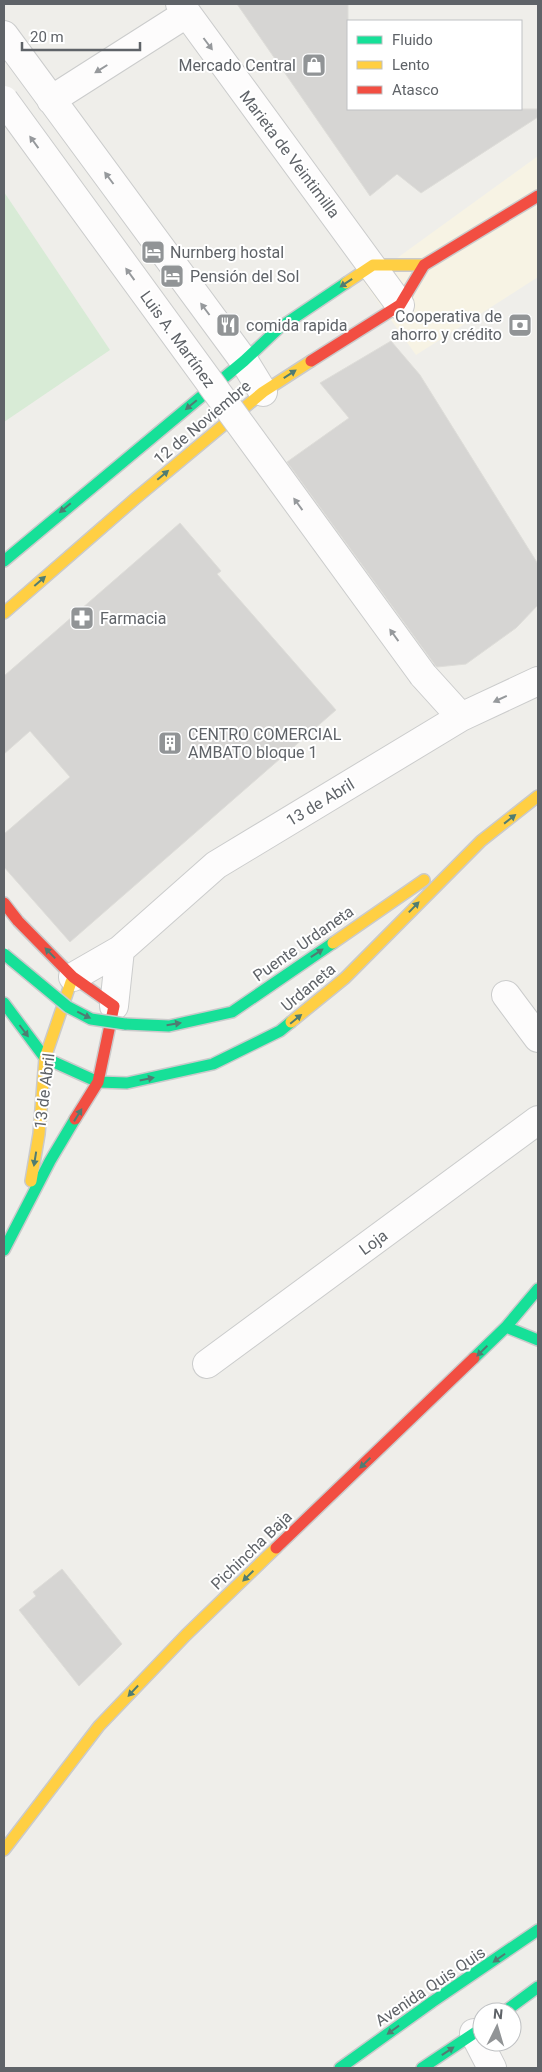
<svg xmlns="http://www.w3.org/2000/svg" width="542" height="2072" viewBox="0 0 542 2072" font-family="Roboto,sans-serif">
	<rect width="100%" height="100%" fill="#efeeea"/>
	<path fill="#f7f3e4" d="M538 156V277L416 355 364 282Z"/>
	<path fill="#d8ebd6" d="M4 192 110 350 4 422Z"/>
	<path fill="#d6d5d3" stroke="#deddd9" d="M237 4H348V109H538V117L421 193 397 174 370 196Z
		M391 341 420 375 538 564V605L516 628 466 664 437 667 435 665 287 462 349 418 320 383Z
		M180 523 221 571 217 574 336 710 70 942 4 867V834L70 777 30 731 4 754V676Z
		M62 1569 122 1644 79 1686 19 1610 36 1596 33 1592Z"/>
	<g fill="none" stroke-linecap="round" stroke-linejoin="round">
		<g stroke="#cbcccc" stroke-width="30">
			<path id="street" d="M180 4 400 305
				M4 35 244 361 263 392
				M51 100 186 14
				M423 675 461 717
				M73 977 120 950 216 865 461 717 538 681
				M506 995 538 1038
				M114 1006 120 950
				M207 1364 538 1120
				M474 2033 492 2068"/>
		</g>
		<g stroke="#cacacb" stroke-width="14">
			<path id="fast" d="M4 561 244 361 279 328 346 283
				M4 1003 45 1058 98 1082 127 1083 213 1064 280 1031 291 1022
				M125 1024 169 1026 232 1012 333 943
				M4 1250 50 1161 75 1119
				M506 1327 538 1340
				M474 1358 506 1327 538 1289
				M504 2012 538 1987
				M340 2068 432 2002 538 1930
				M422 2068 482 2028"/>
		</g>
		<g stroke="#cacacb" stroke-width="14">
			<path id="slow" d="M346 283 373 265H424
				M4 613 136 498 263 392 311 361
				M333 943 424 880
				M291 1022 345 978 481 841 538 796
				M31 1181 39 1134 45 1058 71 982
				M4 1850 99 1726 186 1635 276 1548"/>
		</g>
		<g stroke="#cacacb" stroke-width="14">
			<path id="jam" d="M311 361 400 305 424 265 538 196
				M4 903 18 921 73 977 114 1006 98 1082 75 1119
				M276 1548 474 1358"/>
		</g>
		<use href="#street" stroke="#fdfcfc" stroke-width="28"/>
		<use href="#fast" stroke="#16e098" stroke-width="11"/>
		<use href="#slow" stroke="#ffcf43" stroke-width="11"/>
		<use href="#jam" stroke="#f24e42" stroke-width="11"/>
		<g stroke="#cbcccc" stroke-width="30" stroke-linecap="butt">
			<path id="street-bridge" d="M4 100 423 675"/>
		</g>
		<g stroke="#cacacb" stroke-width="14" stroke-linecap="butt">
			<path id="fast-bridge" d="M4 954 68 1007 91 1019 125 1024"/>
		</g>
		<use href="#street-bridge" stroke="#fdfcfc" stroke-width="28"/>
		<use href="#fast-bridge" stroke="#16e098" stroke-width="11"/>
	</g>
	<defs><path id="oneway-solid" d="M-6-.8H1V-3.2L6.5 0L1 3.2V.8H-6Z" transform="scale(1.25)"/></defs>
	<g fill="#96999c">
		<use href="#oneway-solid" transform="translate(208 44) rotate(53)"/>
		<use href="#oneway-solid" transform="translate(101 69) rotate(148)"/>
		<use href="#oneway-solid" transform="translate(34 142) rotate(-126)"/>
		<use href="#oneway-solid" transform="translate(109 178) rotate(-127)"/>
		<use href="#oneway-solid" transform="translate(130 274) rotate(-126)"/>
		<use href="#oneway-solid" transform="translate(205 309) rotate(-127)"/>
		<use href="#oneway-solid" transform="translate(298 504) rotate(-126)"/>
		<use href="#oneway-solid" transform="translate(394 635) rotate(-126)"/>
		<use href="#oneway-solid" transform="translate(500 699) rotate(155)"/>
	</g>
	<g fill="#507c72">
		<use href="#oneway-solid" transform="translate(346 283) rotate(146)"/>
		<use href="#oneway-solid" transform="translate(290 374) rotate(-33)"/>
		<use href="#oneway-solid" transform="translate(191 405) rotate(140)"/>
		<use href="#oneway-solid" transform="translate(163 475) rotate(-40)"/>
		<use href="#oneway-solid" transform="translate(65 508) rotate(140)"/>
		<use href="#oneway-solid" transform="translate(40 581) rotate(-41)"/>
		<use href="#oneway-solid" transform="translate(510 819) rotate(-38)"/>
		<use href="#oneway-solid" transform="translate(414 907) rotate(-46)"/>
		<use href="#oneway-solid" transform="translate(50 953) rotate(-134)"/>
		<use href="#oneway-solid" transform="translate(317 953) rotate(-34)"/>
		<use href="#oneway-solid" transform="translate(84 1015) rotate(26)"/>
		<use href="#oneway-solid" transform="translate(296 1019) rotate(-39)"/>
		<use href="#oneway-solid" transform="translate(174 1024) rotate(-9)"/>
		<use href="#oneway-solid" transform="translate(24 1031) rotate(53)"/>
		<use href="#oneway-solid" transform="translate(147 1079) rotate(-12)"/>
		<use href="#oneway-solid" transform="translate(78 1115) rotate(-58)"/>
		<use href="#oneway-solid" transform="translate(35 1159) rotate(99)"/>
		<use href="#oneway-solid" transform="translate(482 1351) rotate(136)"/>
		<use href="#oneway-solid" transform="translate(365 1463) rotate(136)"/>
		<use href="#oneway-solid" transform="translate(248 1576) rotate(136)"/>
		<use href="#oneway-solid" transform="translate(133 1691) rotate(133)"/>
		<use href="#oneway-solid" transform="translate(499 1958) rotate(145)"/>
		<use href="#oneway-solid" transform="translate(393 2030) rotate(144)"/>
		<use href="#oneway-solid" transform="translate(448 2051) rotate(-34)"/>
	</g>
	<defs>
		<g id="shop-square" transform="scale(1.25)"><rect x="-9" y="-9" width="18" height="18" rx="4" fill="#919496" stroke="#fff"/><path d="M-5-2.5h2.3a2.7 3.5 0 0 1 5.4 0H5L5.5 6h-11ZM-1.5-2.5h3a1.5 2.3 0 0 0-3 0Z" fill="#fff"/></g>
		<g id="hotel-square" transform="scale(1.25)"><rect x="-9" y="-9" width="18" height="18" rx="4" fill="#919496" stroke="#fff"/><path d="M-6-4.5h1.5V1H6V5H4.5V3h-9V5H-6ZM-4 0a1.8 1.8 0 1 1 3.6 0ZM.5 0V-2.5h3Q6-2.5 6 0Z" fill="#fff"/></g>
		<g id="restaurant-square" transform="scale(1.25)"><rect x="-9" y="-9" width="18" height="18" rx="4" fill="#919496" stroke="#fff"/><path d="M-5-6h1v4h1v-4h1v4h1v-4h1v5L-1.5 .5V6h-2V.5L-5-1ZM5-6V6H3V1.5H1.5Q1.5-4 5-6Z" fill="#fff"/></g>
		<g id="bank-square" transform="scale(1.25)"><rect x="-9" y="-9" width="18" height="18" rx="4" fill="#919496" stroke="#fff"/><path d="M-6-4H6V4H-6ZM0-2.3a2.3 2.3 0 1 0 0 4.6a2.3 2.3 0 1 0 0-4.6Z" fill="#fff"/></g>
		<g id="pharmacy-square" transform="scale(1.25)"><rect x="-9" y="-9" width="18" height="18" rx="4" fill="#919496" stroke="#fff"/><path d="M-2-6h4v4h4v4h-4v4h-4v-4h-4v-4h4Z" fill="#fff"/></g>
		<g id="building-square" transform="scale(1.25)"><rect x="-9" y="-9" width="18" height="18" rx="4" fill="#919496" stroke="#fff"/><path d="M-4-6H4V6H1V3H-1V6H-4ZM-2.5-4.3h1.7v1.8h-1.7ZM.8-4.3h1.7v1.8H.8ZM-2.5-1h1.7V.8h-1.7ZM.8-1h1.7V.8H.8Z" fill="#fff"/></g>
	</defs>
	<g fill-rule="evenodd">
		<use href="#shop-square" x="314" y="65"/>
		<use href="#hotel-square" x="153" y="252"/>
		<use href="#hotel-square" x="172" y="276"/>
		<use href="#restaurant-square" x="228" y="325"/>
		<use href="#bank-square" x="520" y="325"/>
		<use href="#pharmacy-square" x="82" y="618"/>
		<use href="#building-square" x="170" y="743"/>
	</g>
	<g text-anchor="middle" stroke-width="4" stroke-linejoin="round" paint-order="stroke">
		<g font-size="16" fill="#5f6368" stroke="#fff" text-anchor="start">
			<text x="296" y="71" text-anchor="end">Mercado Central</text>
			<text x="170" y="258">Nurnberg hostal</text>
			<text x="190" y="282">Pensión del Sol</text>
			<text x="502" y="322" text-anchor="end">Cooperativa de<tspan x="502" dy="18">ahorro y crédito</tspan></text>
			<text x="246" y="331">comida rapida</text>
			<text x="100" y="624">Farmacia</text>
			<text x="188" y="740">CENTRO COMERCIAL<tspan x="188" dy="18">AMBATO bloque 1</tspan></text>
		</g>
		<g font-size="16" fill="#5f6368" stroke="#fff">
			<text transform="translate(290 154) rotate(53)" y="6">Marieta de Veintimilla</text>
			<text transform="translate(178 339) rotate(54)" y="6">Luis A. Martínez</text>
			<text transform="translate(202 422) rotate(-40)" y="6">12 de Noviembre</text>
			<text transform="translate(320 802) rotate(-31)" y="6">13 de Abril</text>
			<text transform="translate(303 943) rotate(-35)" y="6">Puente Urdaneta</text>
			<text transform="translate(308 987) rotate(-40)" y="6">Urdaneta</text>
			<text transform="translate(44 1091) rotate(-83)" y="6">13 de Abril</text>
			<text transform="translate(373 1242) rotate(-36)" y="6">Loja</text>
			<text transform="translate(251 1550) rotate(-44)" y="6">Pichincha Baja</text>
			<text transform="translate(430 1986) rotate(-34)" y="6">Avenida Quis Quis</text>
		</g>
	</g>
	<rect width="542" height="2072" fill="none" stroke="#5f6368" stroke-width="10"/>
	<rect x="347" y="20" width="175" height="90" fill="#ffffff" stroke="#bfc1c3"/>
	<rect x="357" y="36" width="25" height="8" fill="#16e098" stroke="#bfc1c3"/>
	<text x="392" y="45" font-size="15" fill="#5f6368">Fluido</text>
	<rect x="357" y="61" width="25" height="8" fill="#ffcf43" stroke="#bfc1c3"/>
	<text x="392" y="70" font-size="15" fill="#5f6368">Lento</text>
	<rect x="357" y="86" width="25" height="8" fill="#f24e42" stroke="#bfc1c3"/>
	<text x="392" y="95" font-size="15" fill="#5f6368">Atasco</text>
	<g transform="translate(497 2027) rotate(5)"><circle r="24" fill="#ffffff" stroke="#bfc1c3"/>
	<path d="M0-4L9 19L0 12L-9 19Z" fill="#919496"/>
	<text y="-8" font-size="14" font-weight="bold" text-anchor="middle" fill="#5f6368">N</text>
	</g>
	<path d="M22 42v8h118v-8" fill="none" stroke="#5f6368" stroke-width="2.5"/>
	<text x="30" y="42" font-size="15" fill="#5f6368" stroke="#ffffff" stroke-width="4" paint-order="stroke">20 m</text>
</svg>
